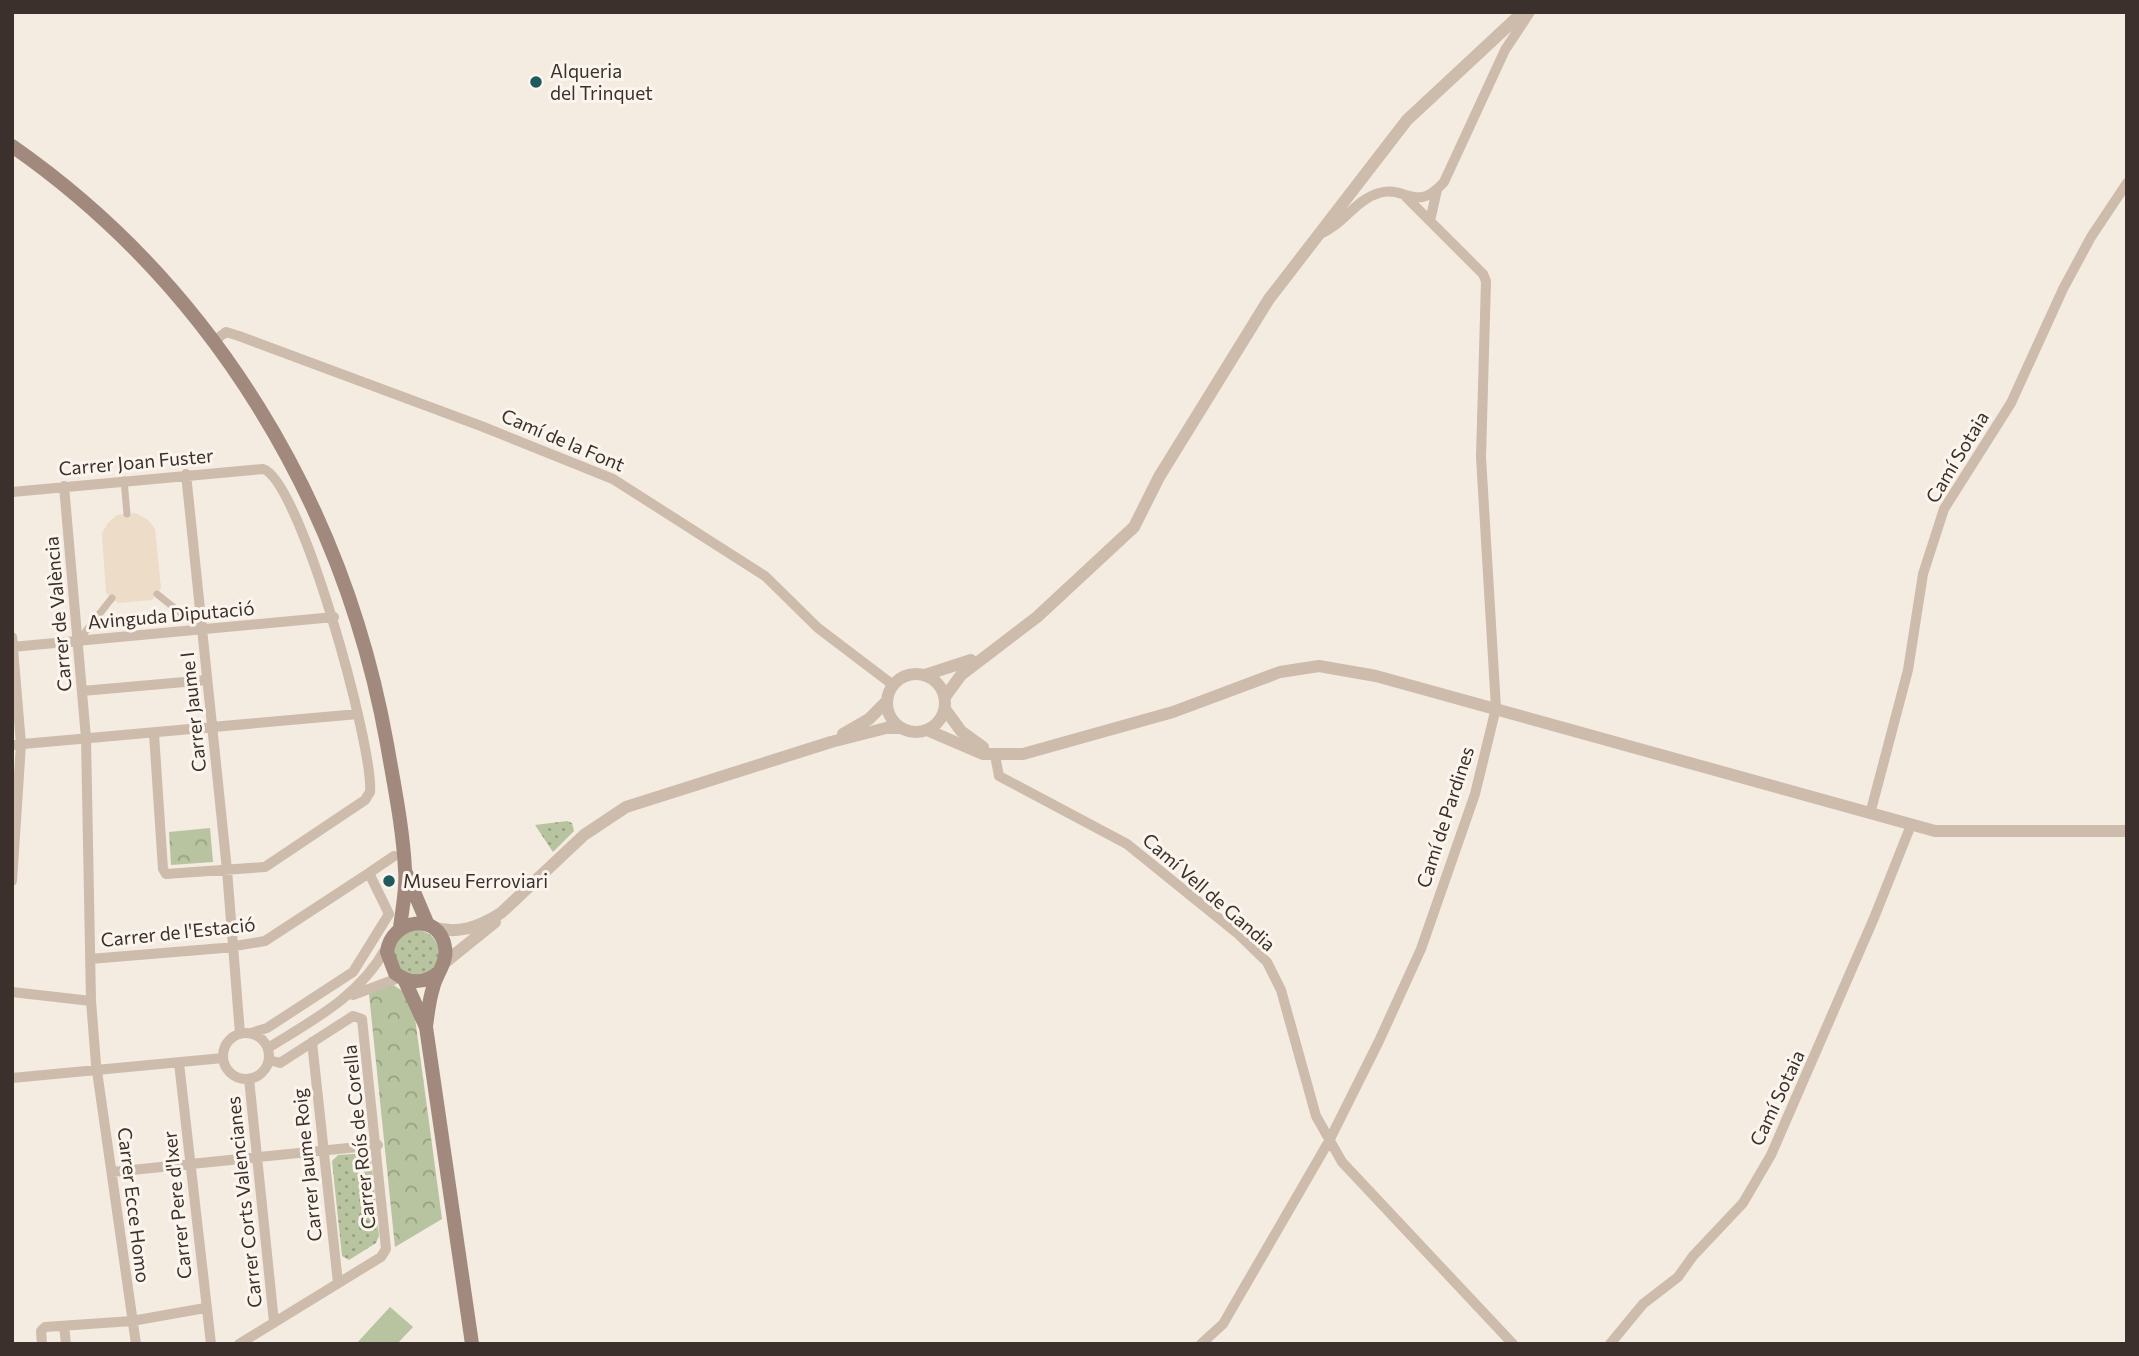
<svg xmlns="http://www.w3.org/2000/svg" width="2139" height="1356" viewBox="0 0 2139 1356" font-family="Commissioner,sans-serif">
	<defs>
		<pattern id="grass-dots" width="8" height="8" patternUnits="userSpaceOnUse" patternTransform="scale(1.75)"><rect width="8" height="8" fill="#b8c4a0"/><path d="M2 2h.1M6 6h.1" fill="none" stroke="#97a083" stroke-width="1.8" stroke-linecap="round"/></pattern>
		<pattern id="forest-crowns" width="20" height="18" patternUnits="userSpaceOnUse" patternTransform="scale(1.75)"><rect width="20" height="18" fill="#b8c4a0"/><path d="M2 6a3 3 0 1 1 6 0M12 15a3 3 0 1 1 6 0" fill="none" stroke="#97a083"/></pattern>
	</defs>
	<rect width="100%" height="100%" fill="#f4ebe1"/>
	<path fill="url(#grass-dots)" d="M567 821 572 823 574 831 553 852 535 825Z
		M393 953a23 23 0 1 1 46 0a23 23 0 1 1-46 0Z
		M366 1153 371 1157 379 1236 376 1243 349 1260 342 1256 332 1161 338 1155Z"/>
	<path fill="url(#forest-crowns)" d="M210 828 213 862 171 865 169 832Z
		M392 984 404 992 415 1018 442 1219 395 1247 369 994Z"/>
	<path fill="#b8c4a0" d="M390 1307 413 1327 397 1344H356Z"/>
	<path fill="#ecdcc8" d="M135 513 148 520 155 529 161 588 152 600 118 603 106 593 102 533 108 523 117 515Z"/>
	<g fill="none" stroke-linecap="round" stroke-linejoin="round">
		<path stroke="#cdbbac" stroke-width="7" d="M124 480 127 514
			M157 594 202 630
			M78 641 112 598"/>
		<path stroke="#cdbbac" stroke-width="10" d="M1430 221 1437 190
			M1320 234C1343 225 1355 200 1379 193 1406 185 1416 214 1444 182L1505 50 1530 12
			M214 341 226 332 239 336 481 426 613 479 765 576 818 628 893 685
			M186 474 227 870 240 1034
			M64 486 86 738 91 1001 96 1064 136 1344
			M12 492 263 469C300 479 374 748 370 792L365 800 265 867 166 874 163 869 154 734
			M12 637 21 744 12 881
			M12 647 334 617
			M82 691 207 680
			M12 745 358 714
			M995 755 999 776 1127 844 1237 933 1267 962 1281 990 1316 1116 1342 1162 1513 1344
			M1870 814 1908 670 1923 574 1944 509 2011 403 2063 289 2091 237 2127 183
			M369 873 394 856
			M90 959 223 948 265 941 369 873 389 914 353 972 267 1028 251 1033
			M12 992 91 1001
			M353 995 401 977
			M223 1056a23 23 0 1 1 46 0a23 23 0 1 1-46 0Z
			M312 1042 338 1283
			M268 1048C313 1020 360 996 386 948
			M179 1063 211 1344
			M12 1078 223 1058
			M249 1079 274 1322
			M112 1172 378 1145
			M64 1326 66 1344
			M42 1344 41 1331 45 1327 132 1321 205 1308
			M239 1344 381 1257 386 1249 362 1019 353 1016 280 1063 269 1060
			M1201 1344 1223 1324 1329 1141 1379 1041 1421 949 1475 794 1496 708 1481 457 1486 281 1483 274 1406 197
			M1610 1344 1643 1304 1678 1277 1693 1256 1743 1203 1771 1155 1874 918 1911 825"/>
		<path stroke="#cdbbac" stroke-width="12" d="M887 703a29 29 0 1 1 58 0a29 29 0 1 1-58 0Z
			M925 675 971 660
			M945 697 961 675 1037 617 1134 527 1159 477 1269 299 1407 120 1523 12
			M945 709 961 731 983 747
			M927 730 983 754H1023L1173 712 1280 672 1319 666 1376 676 1935 831H2127
			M843 734 869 719 887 701
			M432 927C458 935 479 927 501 913L584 835 626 807 831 742 886 728H902
			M443 964 495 922"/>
		<path stroke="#a18a7d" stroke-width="14" d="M12 146C213 286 344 504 387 744 394 785 403 828 405 870 407 888 402 909 400 928
			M406 873 428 925
			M404 979 426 1027 472 1344
			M426 1026C428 1013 429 1000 433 988 436 974 448 962 445 947 439 911 391 919 387 952L395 973C409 984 425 984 439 972"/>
	</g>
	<g fill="#1f5a5e" stroke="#fbf5ee" stroke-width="2.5">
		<circle cx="536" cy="82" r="7"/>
		<circle cx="389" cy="881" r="7"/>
	</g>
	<g text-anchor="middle" stroke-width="6" stroke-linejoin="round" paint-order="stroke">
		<g font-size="19" fill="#3b302b" stroke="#fbf5ee" text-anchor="start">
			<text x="550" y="78">Alqueria<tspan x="550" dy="22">del Trinquet</tspan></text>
			<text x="403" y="888">Museu Ferroviari</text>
		</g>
		<g font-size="19" fill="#3b302b" stroke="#fbf5ee">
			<text transform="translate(563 440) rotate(23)" y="7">Camí de la Font</text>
			<text transform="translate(1957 457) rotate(-59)" y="7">Camí Sotaia</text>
			<text transform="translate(136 462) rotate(-5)" y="7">Carrer Joan Fuster</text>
			<text transform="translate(58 614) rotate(-95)" y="7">Carrer de València</text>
			<text transform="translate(171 615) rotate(-5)" y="7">Avinguda Diputació</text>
			<text transform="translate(193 712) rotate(-96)" y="7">Carrer Jaume I</text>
			<text transform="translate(1445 817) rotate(-72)" y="7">Camí de Pardines</text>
			<text transform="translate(1209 892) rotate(41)" y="7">Camí Vell de Gandia</text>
			<text transform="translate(178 932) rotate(-6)" y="7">Carrer de l'Estació</text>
			<text transform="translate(1777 1098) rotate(-65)" y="7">Camí Sotaia</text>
			<text transform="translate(359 1137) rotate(-96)" y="7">Carrer Roís de Corella</text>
			<text transform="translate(307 1165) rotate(-96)" y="7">Carrer Jaume Roig</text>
			<text transform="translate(244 1202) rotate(-96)" y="7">Carrer Corts Valencianes</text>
			<text transform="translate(134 1205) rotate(83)" y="7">Carrer Ecce Homo</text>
			<text transform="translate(177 1205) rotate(-96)" y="7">Carrer Pere d'Ixer</text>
		</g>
	</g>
	<rect width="2139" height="1356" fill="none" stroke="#3b302b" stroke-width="28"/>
</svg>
